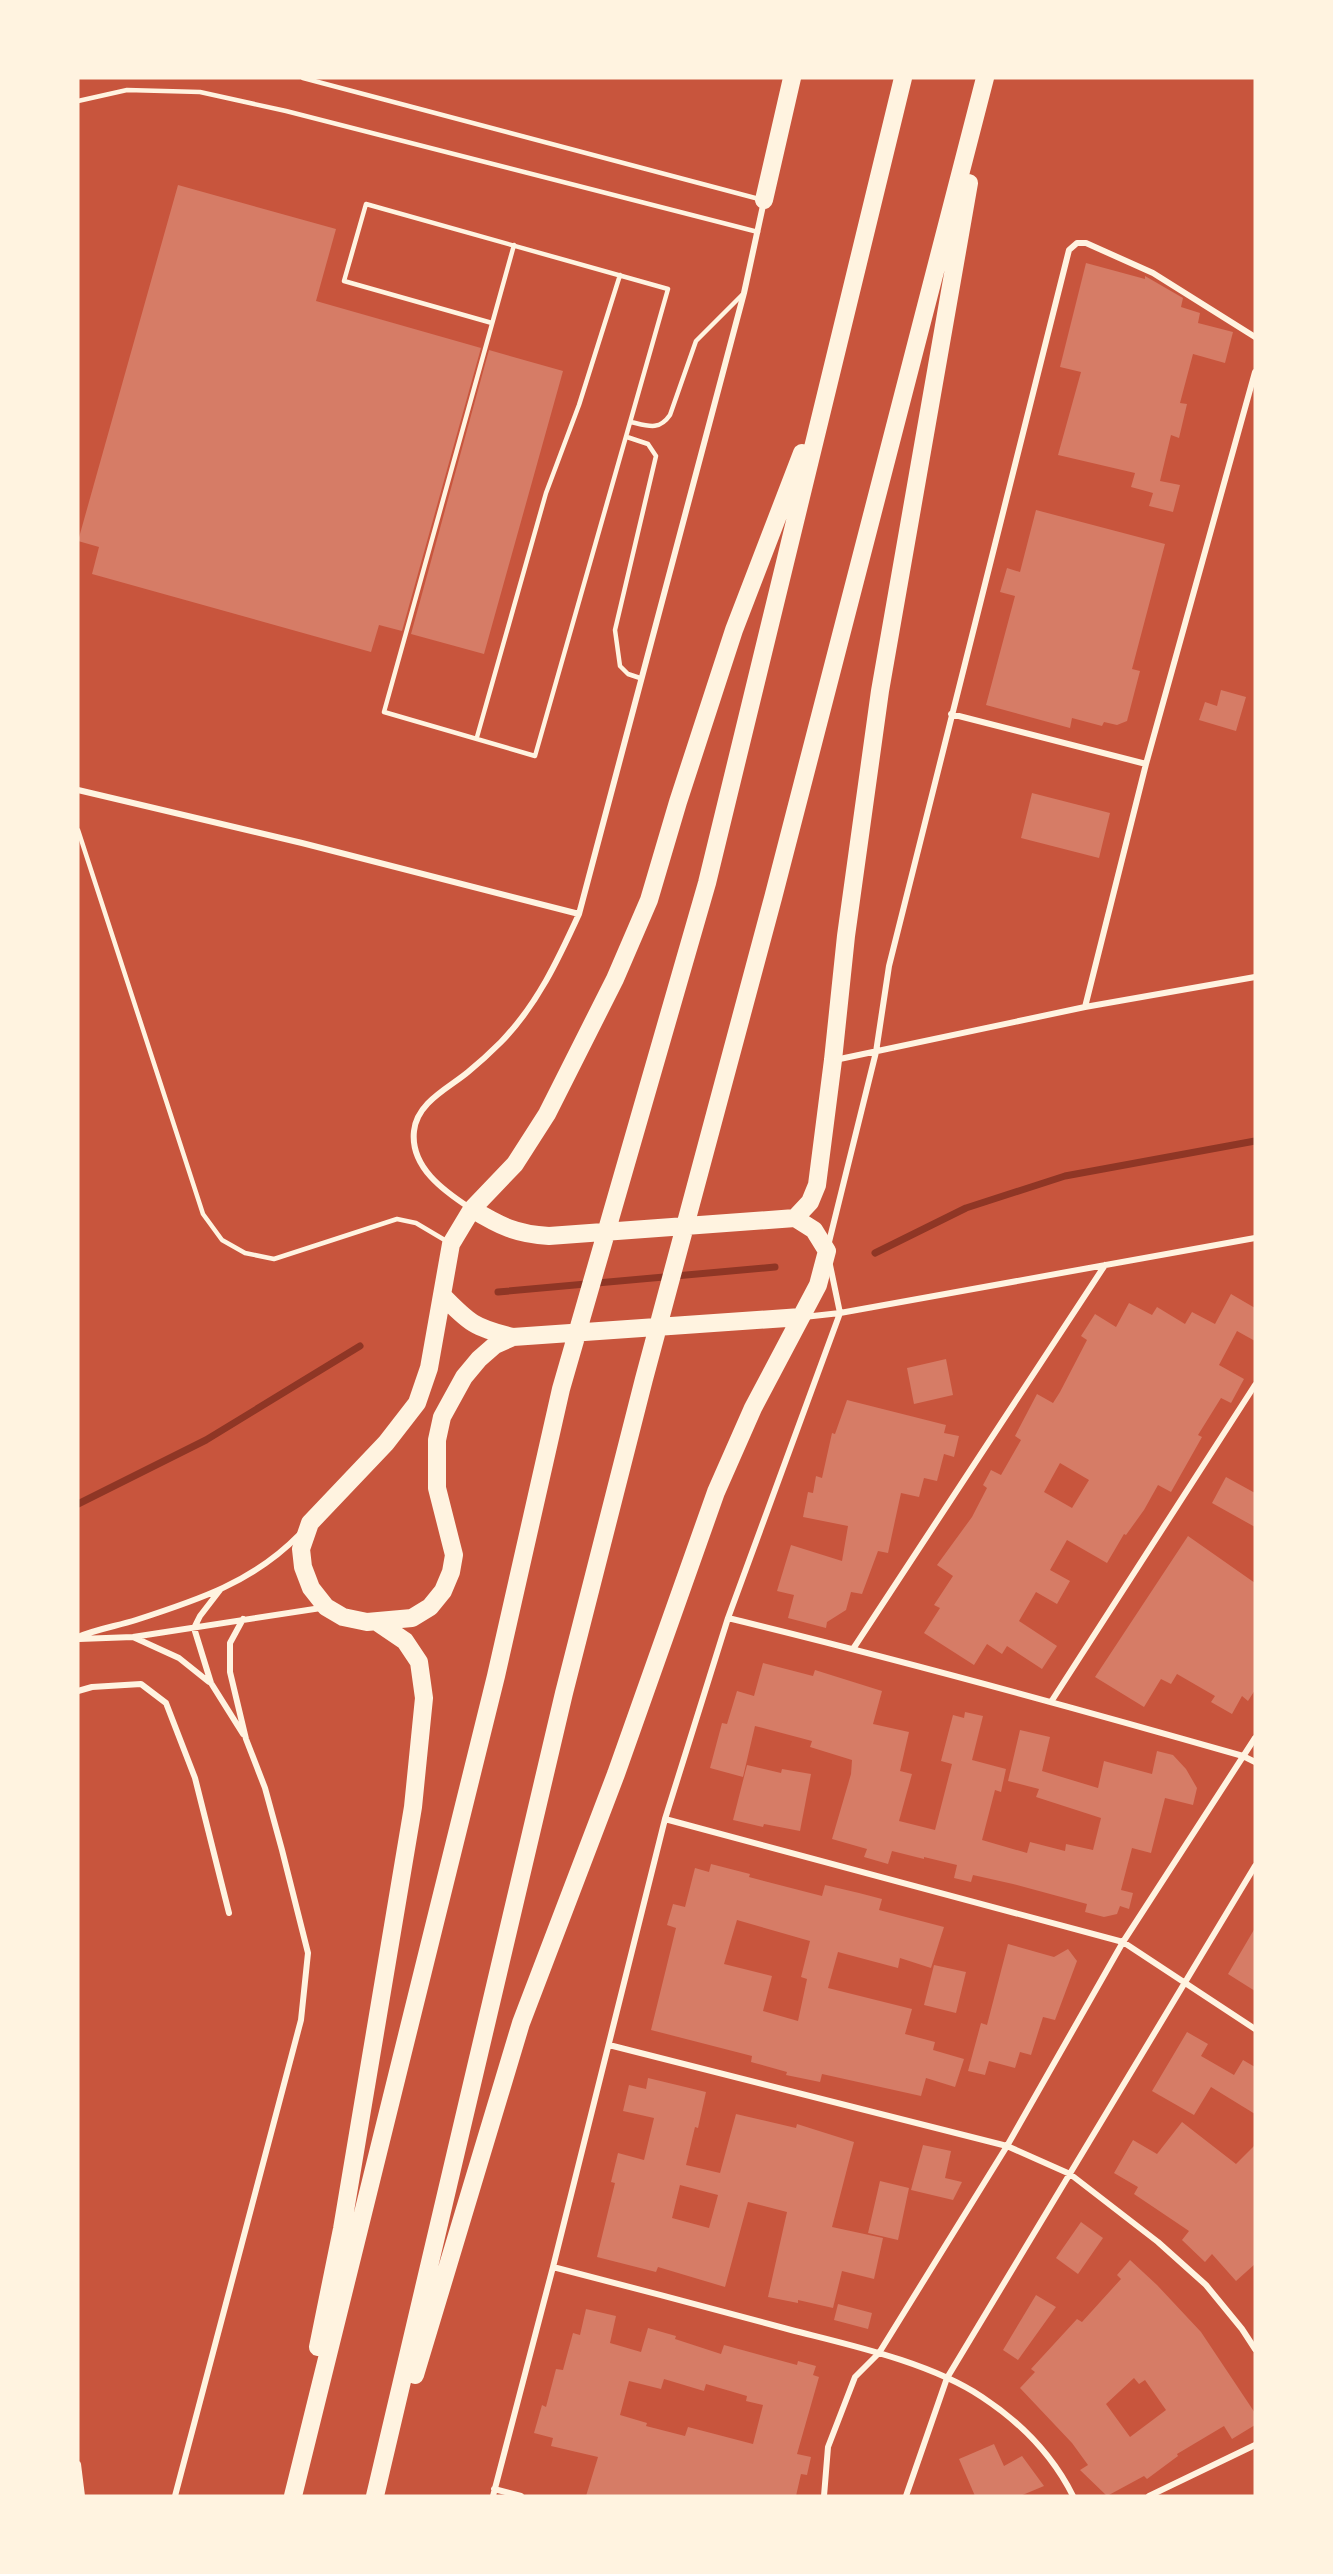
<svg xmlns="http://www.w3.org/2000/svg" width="1333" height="2574" viewBox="0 0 1333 2574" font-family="Jost,sans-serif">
	<rect width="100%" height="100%" fill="#c8553d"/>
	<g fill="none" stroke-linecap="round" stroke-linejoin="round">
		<path stroke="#8f3625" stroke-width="7" d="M875 1253 966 1208 1065 1176 1255 1141
			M498 1292 775 1267
			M78 1504 206 1440 360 1346"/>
	</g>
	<path fill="#d67c66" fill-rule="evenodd" d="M178 185 336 229 316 301 481 348 402 631 379 625 371 652 92 574 99 547 78 541Z
		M1086 263 1145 279V276L1183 298 1181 307 1200 313 1198 323 1233 332 1225 363 1193 354 1180 403 1187 404 1179 438 1171 435 1160 481 1180 485 1173 512 1149 506 1153 493 1131 487 1135 473 1058 455 1081 372 1060 367Z
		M489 350 563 371 484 654 411 634Z
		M1036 510 1165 544 1132 669 1140 671 1127 721 1117 725 1104 722 1102 726 1072 718 1070 728 986 705 1015 596 1000 592 1007 568 1020 572Z
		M1221 690 1246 697 1236 731 1199 720 1205 702 1217 706Z
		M1032 793 1110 813 1099 858 1021 838Z
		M1231 1294 1255 1308V1341L1237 1331 1219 1365 1244 1379 1231 1403 1221 1398 1198 1435 1202 1437 1171 1492 1158 1485 1144 1510 1126 1535 1124 1534 1107 1563 1067 1540 1050 1570 1070 1581 1057 1604 1036 1592 1019 1621 1057 1646 1042 1669 1007 1646 1002 1654 987 1644 974 1665 924 1633 940 1608 934 1605 953 1576 937 1565 972 1517 987 1488 983 1485 991 1470 1001 1475 1021 1440 1015 1436 1037 1394 1053 1403 1060 1392 1087 1340 1081 1336 1095 1314 1116 1327 1129 1303 1152 1315 1157 1307 1185 1324 1192 1312 1215 1324ZM1060 1463 1089 1480 1072 1508 1044 1492Z
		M946 1359 953 1395 914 1404 907 1368Z
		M847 1400 946 1425 944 1433 959 1436 954 1457 944 1454 937 1481 924 1478 919 1497 901 1493 888 1553 878 1551 862 1594 851 1592 846 1610 827 1622 826 1628 788 1618 794 1595 777 1591 791 1545 842 1561 848 1526 803 1517 808 1492 813 1493 816 1476 822 1478 832 1433 835 1434Z
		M1226 1477 1255 1493V1527L1212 1503Z
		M1188 1536 1255 1583V1690L1248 1701 1242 1696 1232 1714 1211 1702 1215 1696 1177 1674 1171 1684 1161 1679 1144 1707 1095 1677Z
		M763 1663 813 1676 815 1670 882 1691 873 1724 909 1732 900 1771 912 1774 899 1821 935 1830 952 1764 941 1761 953 1715 964 1718 965 1712 983 1716 972 1760 1006 1769 1001 1792 995 1790 982 1840 1027 1853 1030 1842 1065 1851 1066 1844 1093 1850 1101 1818 1036 1797 1039 1789 1008 1781 1020 1730 1050 1737 1042 1771 1098 1788 1104 1761 1152 1774 1157 1751 1173 1755 1186 1769 1197 1788 1193 1805 1165 1798 1151 1853 1132 1848 1121 1890 1133 1893 1129 1909 1120 1906 1117 1914 1104 1917 1085 1912 1087 1904 1013 1884 973 1875 971 1882 954 1878 957 1865 924 1857V1859L892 1851 888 1864 864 1857 867 1849 832 1839 851 1774 852 1760 810 1747 812 1741 755 1726 743 1777 710 1768 722 1723 727 1724 737 1691 754 1696Z
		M747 1765 781 1773 782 1769 811 1774 800 1831 764 1824 763 1827 733 1820Z
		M711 1864 750 1874 749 1877 822 1896 825 1885 859 1893 882 1899 879 1910 944 1927 931 1968 900 1958 898 1968 838 1952 828 1988 912 2009 905 2034 935 2042 933 2050 964 2059 955 2087 926 2078 921 2096 822 2074 820 2082 786 2075 787 2072 751 2062 752 2056 651 2030 676 1928 667 1925 673 1904 685 1907 695 1868 709 1872ZM737 1920 810 1941 801 1977 807 1979 798 2021 763 2011 772 1976 724 1964Z
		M1255 1928V1991L1228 1974Z
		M1008 1944 1054 1957 1068 1949 1077 1961 1055 2020 1043 2017 1031 2055 1020 2052 1015 2068 989 2061 985 2075 968 2071 981 2023 987 2025Z
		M934 1965 966 1972 956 2013 924 2005Z
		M1187 2032 1208 2044 1201 2056 1234 2075 1243 2060 1255 2067V2114L1211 2087 1194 2115 1152 2091Z
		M648 2078 706 2092 698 2128 695 2127 686 2165 720 2173 736 2114 796 2128 797 2124 854 2142 832 2227 883 2238 874 2279 842 2271 833 2308 798 2300V2303L768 2297 787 2212 748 2202 725 2287 658 2267 656 2272 597 2257 615 2183 611 2182 618 2153 644 2160 654 2118 623 2111 629 2085 646 2089ZM680 2185 718 2195 709 2228 672 2218Z
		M1182 2122 1236 2164 1255 2145V2264L1236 2281 1212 2254 1205 2262 1182 2240 1189 2231 1134 2194 1138 2187 1114 2173 1133 2140 1157 2154Z
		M923 2145 951 2151 945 2178 962 2182 953 2200 911 2190Z
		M880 2181 909 2188 898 2240 868 2233Z
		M1081 2222 1103 2238 1078 2274 1056 2258Z
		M1130 2260 1157 2285 1201 2332 1255 2413V2425L1232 2439 1224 2426 1177 2454 1178 2456 1147 2479 1144 2476 1107 2496 1080 2470 1088 2465 1072 2443 1020 2388 1035 2372 1031 2369 1077 2319 1082 2322 1121 2279 1117 2275ZM1134 2378 1139 2384 1145 2380 1166 2410 1130 2437 1106 2404Z
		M1036 2295 1056 2307 1018 2360 1003 2350Z
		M838 2304 872 2313 868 2329 834 2320Z
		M586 2309 616 2316 610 2343 641 2352 648 2328 676 2336 675 2339 721 2354 724 2345 797 2365 798 2361 816 2366 813 2375 819 2377 797 2454 811 2457 807 2475 801 2474 796 2496H586L598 2457 551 2446 553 2438 534 2433 542 2405 546 2407 556 2369 563 2370 573 2333 580 2335ZM664 2379 704 2391 706 2384 747 2396 746 2401 763 2405 753 2444 688 2427 685 2436 646 2426 647 2423 620 2415 629 2381 661 2389Z
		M994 2444 1004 2466 1022 2456 1044 2486 1020 2496H975L959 2459Z"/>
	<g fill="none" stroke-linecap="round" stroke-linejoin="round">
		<path stroke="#fff3e0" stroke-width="4.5" d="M303 78 759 199
			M78 101 127 90 200 92 286 111 758 232
			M492 323 344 281 366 204 668 289 535 756 384 712 514 245
			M631 422C648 426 659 431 670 415L696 341 744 293
			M627 437 648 444 656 456 615 630 620 666 628 674 640 678
			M477 737 546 493 579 405 620 275
			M78 830 203 1214 222 1240 245 1253 274 1259 397 1219 416 1223 448 1242"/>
		<path stroke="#fff3e0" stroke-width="6" d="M951 714 1146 764
			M78 790 302 843 579 914
			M1085 1007 1146 764 1255 372
			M835 1060 1085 1007 1255 977
			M470 1208C444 1191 410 1167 414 1131 417 1102 449 1088 468 1072 479 1063 491 1052 501 1042 537 1005 558 960 579 914L744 293 764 201
			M828 1246 876 1052 889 966 1069 250 1077 243H1086L1153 273 1255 337
			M804 1317 840 1313 1255 1238
			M220 1590 200 1616 194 1628 211 1683 243 1734
			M728 1618C901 1660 1072 1707 1243 1756L1255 1762
			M78 1637C97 1629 117 1626 136 1620 198 1600 253 1582 299 1535
			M133 1637 179 1658 209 1682
			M79 1639 133 1637 321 1608
			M853 1649 1105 1265
			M78 1691 92 1687 141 1684 166 1703 195 1778 229 1913
			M1051 1702 1255 1385
			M665 1819 1123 1942 1255 2029
			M609 2045 1007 2146 1070 2174 1158 2242 1206 2285 1242 2329 1255 2349
			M553 2267C634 2288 714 2309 795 2331 854 2346 931 2363 982 2397 1020 2422 1053 2456 1073 2496
			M78 2464 82 2496
			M494 2489 521 2496
			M175 2496 301 2020 308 1953 282 1850 265 1788 246 1739 230 1672V1643L243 1619
			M493 2496 553 2267 665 1819 728 1618 840 1313 830 1265
			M824 2496 828 2447 855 2377 879 2353 1007 2146 1123 1942 1255 1738
			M906 2496 947 2378 1255 1866
			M1149 2496 1255 2445"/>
		<path stroke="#fff3e0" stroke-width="18" d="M764 200 792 78
			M795 1218 810 1202 817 1185 833 1060 846 936 880 691 969 183
			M442 1295C469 1323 475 1328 513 1337L801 1317
			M513 1337 495 1345 479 1359 464 1377 442 1417 437 1440V1488L454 1555 451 1572 443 1591 430 1607 412 1618 367 1622 343 1617 326 1607 311 1588 303 1567 301 1549 310 1523 386 1443 417 1403 429 1368 451 1244 472 1209 515 1164 547 1114 615 979 649 900 678 802 734 630 802 453
			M318 2347 342 2229 413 1807 424 1698 419 1662 405 1641 377 1622
			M415 2375 521 2023 616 1774 716 1492 753 1408 818 1285 827 1251 814 1230 795 1218 549 1236C516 1234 500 1226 472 1209
			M293 2496 496 1676 561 1389 707 883 903 78
			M375 2496 564 1693 644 1379 773 898 985 78"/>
	</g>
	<rect width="1333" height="2574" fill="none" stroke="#fff3e0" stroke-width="159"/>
</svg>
